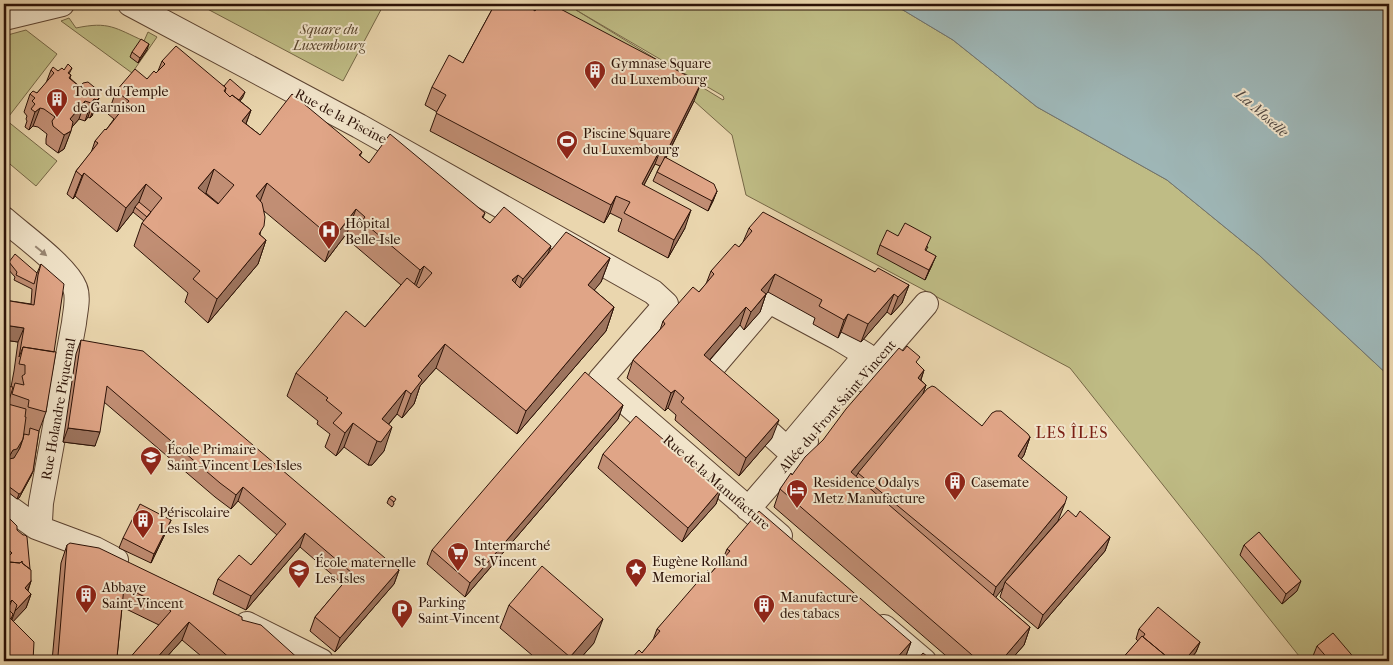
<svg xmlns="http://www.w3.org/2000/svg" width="1393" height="665" viewBox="0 0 1393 665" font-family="'IM FELL French Canon',serif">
	<rect width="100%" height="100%" fill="#ead6ae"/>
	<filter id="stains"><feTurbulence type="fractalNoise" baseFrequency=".004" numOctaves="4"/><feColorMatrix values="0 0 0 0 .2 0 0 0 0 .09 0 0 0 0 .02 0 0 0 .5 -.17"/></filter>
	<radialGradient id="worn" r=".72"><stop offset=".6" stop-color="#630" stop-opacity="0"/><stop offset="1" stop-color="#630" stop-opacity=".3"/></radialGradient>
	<path fill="#bfbc85" stroke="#766746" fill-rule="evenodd" d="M198 4H384L343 81Z
		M509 4H893L953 40 1037 107 1167 180 1259 255 1389 376V661H1303L1070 368 746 195 732 135 694 101ZM576 10 723 96 724 99 723 100Z
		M69 18 76 28C109 21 115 28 144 41L148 32 157 37 132 73 61 21Z
		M26 30 57 54 6 120 57 161 36 186 4 159V36Z"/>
	<path fill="#9eb6b6" stroke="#707470" d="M893 4H1389V376L1259 255 1167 180 1037 107 953 40Z"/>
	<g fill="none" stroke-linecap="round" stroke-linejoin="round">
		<g stroke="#5c4331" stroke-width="26">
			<path id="minor" d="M130 4 359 126 653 292 666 304 600 380 780 536
				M4 18 62 4
				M4 219C22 235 67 267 75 288 79 298 75 312 74 323L41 503 40 521 36 527
				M769 301 838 338 866 355 787 449 706 375Z
				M861 379 926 304
				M4 504 36 527 95 549 116 560
				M748 509 806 442
				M247 624 321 661
				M884 627 924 661"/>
		</g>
		<use href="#minor" stroke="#f1e4ca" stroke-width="24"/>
	</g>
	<path fill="#c18e74" stroke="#2c1207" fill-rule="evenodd" d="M495 4H535L533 9 694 101 666 158 717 191 713 201 708 211 653 181 657 172 660 166 655 164 644 185 685 228 668 258 618 231 622 219 610 213 604 223 430 131 437 112 425 105 432 87 463 63Z
		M147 50 138 63 130 57 132 52Z
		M162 61 224 86 243 97 240 101 251 110 246 124 260 135 362 152 360 156 369 163 485 213 483 218 490 223 548 254 610 258 601 282 594 290 614 307 606 331 517 434 436 368 420 386 414 404 402 418 397 414 389 424 384 451 372 465H368L344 447 336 456 325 447 330 434 317 424 318 421 287 396 296 373 365 327 401 285 353 244 355 240 347 233 325 262 264 211 260 235 266 240 258 264 208 323 185 302 188 293 134 246 142 223 144 221 133 212 117 232 75 196 73 199 67 194 76 171 91 153 95 141 106 130 114 119 108 114 116 91 147 79 156 73 158 71ZM205 193H206L219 204H218Z
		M72 68 69 74 71 75 70 78 80 87 99 98 92 116 90 118 88 117 85 121 79 119 72 127 64 149 58 153 46 144V139L47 134 38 127 33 126 29 130 25 127 27 121 26 119 27 116 24 112 30 94 37 93 46 83 51 70 58 71Z
		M749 228 875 272 909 285 902 303 891 315 887 312 861 342 841 332 838 338 813 324 815 318 768 292 766 294 760 312 744 330 740 325 710 360 772 438 739 476 675 420 676 415 668 408 665 411 627 378 633 360 660 330 663 321 699 292 706 284 711 271 739 247 743 242Z
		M898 236 928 247 926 250 932 265 925 280 877 254 880 245Z
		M9 262 37 273 41 264 54 352 46 412 39 431 33 471 31 476 19 498 17 499 4 489V386L11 387 14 371 18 342 4 340V300L31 304 32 289 14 280 15 277 7 268Z
		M81 340 399 570 394 584 335 652 310 631 315 617 343 584 300 547 246 610 213 594 218 579 251 565 277 535 238 501 231 509 215 497 104 402 95 446 63 442 76 354Z
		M918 364 924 370 921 380 926 385 923 394 982 426 1030 437 1024 455 1021 459 1058 521 1076 517 1110 537 1105 551 1038 629 1000 597 1003 588 995 597 1030 627 1024 645 1010 661H952L774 507 780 489 823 440Z
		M623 405 618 419 465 597 427 564 432 550Z
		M603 454 721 489 716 504 682 542 598 468Z
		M392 496 394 504 392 507 387 503 389 498Z
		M4 513 17 530 31 581 28 591 31 594 26 608 13 621 4 661 5 560 4 558Z
		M167 530 151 563 119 548 123 538Z
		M67 545 242 620 301 661H207L182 640 163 661H127L159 625 122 607 117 657 122 661H52L61 563Z
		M1244 545 1297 591 1282 604 1240 555Z
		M727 549 911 642 904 661H629L642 653 653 640 657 629 711 573 723 559Z
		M509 605 594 643 578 661H539L500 628Z
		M1139 629 1200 642 1196 652 1189 661H1120L1138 641 1136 639Z
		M1317 646 1356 660V661H1318L1313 656Z"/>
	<path fill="#9d745e" stroke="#2c1207" d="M149 44 147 50 138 63 140 58Z
		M701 83 694 101 661 167 668 149Z
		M245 92 243 97 225 119 221 120Z
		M99 98 92 116 90 118 97 100Z
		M94 99 88 117 85 121 91 103Z
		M85 101 79 119 66 134 71 131 64 149 58 153 70 119Z
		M40 108 33 126 29 130 35 112Z
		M251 110 242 134V121Z
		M662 146 655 164 635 202 642 184Z
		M214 169 206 193 190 212 198 188Z
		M84 173 75 196 73 199 82 176Z
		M267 183 258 207 256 196Z
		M146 184 137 207H135L133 212 117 232 126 208Z
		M717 191 713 201 708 211 712 201Z
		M616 196 610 213 604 223 611 205Z
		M356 209 347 233 325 262 333 239Z
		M691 210 685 228 668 258 674 240Z
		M266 240 258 264 208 323 217 299Z
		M551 246 542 270 514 302 523 279Z
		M936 256 932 265 925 280 929 270Z
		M610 258 601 282 579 309 588 285Z
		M424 266 415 289 411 293 420 270Z
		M775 274 768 292 754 308 761 290Z
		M518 275 509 299 512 280Z
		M909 285 902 303 891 315 898 297Z
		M766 294 760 312 744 330 751 312Z
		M894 294 887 312 861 342 868 324Z
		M614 307 606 331 517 434 526 411Z
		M746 307 740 325 698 373 704 355Z
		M848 314 841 332 838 338 844 320Z
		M4 325 24 328 18 342 4 340Z
		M445 344 436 368 420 386 414 404 402 418 418 376Z
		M924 370 918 388V378Z
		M926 385 920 403 858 473 857 475 844 490 851 472Z
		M406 390 397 414 375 440 382 419Z
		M675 390 668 408 665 411 671 393Z
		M623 405 618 419 465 597 470 583Z
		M779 420 772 438 739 476 746 458Z
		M353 423 344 447 336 456 345 433Z
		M392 427 384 451 372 465H368L377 441Z
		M68 428 100 432 95 446 63 442Z
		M1030 437 1024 455 1011 474 1018 456Z
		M23 439 18 453 4 470V465L13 450Z
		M33 471 31 476 19 498 17 499 19 494Z
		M243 487 238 501 231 509 236 495Z
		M721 489 716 504 682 542 688 528Z
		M1065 503 1058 521 1005 582 1003 588 990 605 996 587Z
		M171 520 167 530 151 563 154 554Z
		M305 533 300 547 246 610 251 596Z
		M1110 537 1105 551 1038 629 1043 615Z
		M399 570 394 584 335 652 340 638Z
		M31 581 26 595 25 588Z
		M1301 581 1297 591 1282 604 1286 594Z
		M31 594 26 608 10 625 15 611Z
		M12 600 6 614 4 617V608Z
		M603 619 594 643 578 661H569L570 657Z
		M189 622 182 640 163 661H154Z
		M1030 627 1024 645 1010 661H1001Z
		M911 642 904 661H894Z
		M1200 642 1196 652 1189 661H1184Z
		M58 656 102 660V661H56Z"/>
	<path fill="#e0a587" stroke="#2c1207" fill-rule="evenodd" d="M495 4H534L531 8 535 11 539 4H551L701 83 668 149 662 146 642 184 691 210 674 240 624 213 630 202 616 196 611 205 436 113 446 95 432 87 449 55 463 63Z
		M141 39 149 44 140 58 132 52Z
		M176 46 226 88 224 91 230 97 232 95 251 110 242 121 260 135 292 94 362 152 359 155 369 163 390 134 485 213 482 217 490 223 504 207 551 246 523 279 518 275 512 280 520 288 566 232 608 257 610 258 588 285 614 307 526 411 445 344 418 376 422 380 411 394 406 390 382 419 392 427 381 442 377 441 353 423 345 433 333 423 342 413 326 400 328 398 296 373 346 311 365 327 407 278 419 288 432 273 424 266 420 270 362 221 365 217 356 209 333 239 267 183 256 196 262 203 265 217 264 226 259 234 266 240 217 299 193 279 200 271 142 223 162 198 146 184 126 208 84 173 82 176 76 171 98 143 95 141 105 129 106 130 129 101 116 91 135 69 147 79 154 71 156 73 165 64 162 61ZM214 169 234 185 218 204 198 188Z
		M68 64 72 68 68 73 71 75 69 78 80 87 83 83 88 82 99 91V98L97 100 94 99 91 103 85 101 70 119 73 122 71 131 64 135 53 126 52 121 55 117 44 109 40 108 35 112 31 109 35 104 32 101 35 98 30 94 33 91 37 93 54 73 51 70 53 67 58 71 62 68 64 70Z
		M230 79 245 92 239 100 232 95 230 97 225 92 226 88 224 86Z
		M665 157 714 184 717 191 712 201 657 172Z
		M139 202 151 212 147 217 135 207Z
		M763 212 875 272 878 268 909 285 898 297 894 294 868 324 848 314 844 320 819 306 822 300 775 274 761 290 766 294 751 312 746 307 704 355 779 420 746 458 681 402 684 398 675 390 671 393 633 360 665 324 663 321 692 288 693 287 699 292 714 274 711 271 735 244 739 247 752 231 749 228Z
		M905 223 931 237 925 250 936 256 929 270 880 245 887 230 898 236Z
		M15 254 37 273 34 284 16 275 17 272 9 262Z
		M41 264 64 284 54 352 23 347 19 357 24 328 4 325V300L34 305 38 275Z
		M81 340 143 351 399 570 340 638 315 617 352 573 305 533 251 596 218 579 239 555 251 565 286 524 243 487 236 495 220 483 107 386 100 432 68 428Z
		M907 346 920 357 916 362 924 370 918 378 926 385 851 472 1030 627 1001 661H979L780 489 791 473 792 475 805 457 823 440 846 409 899 348 903 351Z
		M23 347 56 352 46 412 28 407 29 400 12 394 15 383 24 385 22 376 25 374V365L19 364Z
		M585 372 623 405 470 583 432 550Z
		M4 386 13 387 8 404 26 409 25 417H26L23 439 17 449 13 450 4 465Z
		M932 386 935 387 982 426 992 413 996 411H1001L1028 434 1030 437 1018 456 1067 497 1065 503 996 587 858 473 927 389Z
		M636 416 721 489 688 528 603 454Z
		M30 428 39 431 33 471 21 493 19 494 4 483V468L9 459 14 458 20 448 23 439 24 434 29 435Z
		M392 496 396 499 394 502 389 498Z
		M140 504 171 520 154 554 123 538Z
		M1068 510 1076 517 1080 511 1110 537 1043 615 1005 582Z
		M759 511 911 642 894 661H629L639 650 642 653 660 631 657 629 708 570 711 573 730 551 727 549Z
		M4 513 17 526V530L23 535H25L27 537 30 569 22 563V561L20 563 9 562 4 567V561L12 553 4 545Z
		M1259 532 1301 581 1286 594 1244 545Z
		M70 543 99 548 242 617V620L261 625 301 661H233L189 622 154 661H127L171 611 164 606 124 587 117 657 122 661H101L102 660 58 656 67 545Z
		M22 561V563L31 570V581L25 588 31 594 15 611 17 605 12 600 4 608V567L9 562 20 563Z
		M542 566 603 619 570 657 509 605Z
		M1158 607 1200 642 1184 661H1177L1175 659 1173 661H1172L1143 637 1145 634 1139 629Z
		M8 609 13 614 11 619 5 613Z
		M4 612 34 642 33 661H4Z
		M1333 633 1356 660 1355 661H1330L1317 646Z
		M1142 636 1172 661H1120Z
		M923 653 933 661H916Z"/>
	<defs><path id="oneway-solid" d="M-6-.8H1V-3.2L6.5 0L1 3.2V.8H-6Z" transform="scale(1.25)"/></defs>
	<use fill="#988672" href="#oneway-solid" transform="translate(41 251) rotate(40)"/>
	<defs>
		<g id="building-pin" transform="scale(1.125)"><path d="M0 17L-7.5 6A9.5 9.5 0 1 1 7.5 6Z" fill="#8f2418" stroke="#f1e4ca"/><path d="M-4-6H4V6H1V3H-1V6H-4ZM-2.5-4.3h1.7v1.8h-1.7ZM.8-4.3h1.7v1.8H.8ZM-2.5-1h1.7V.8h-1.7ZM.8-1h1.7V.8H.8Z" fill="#fff"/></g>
		<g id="stadium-pin" transform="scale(1.125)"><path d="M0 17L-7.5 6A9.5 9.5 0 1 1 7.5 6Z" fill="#8f2418" stroke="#f1e4ca"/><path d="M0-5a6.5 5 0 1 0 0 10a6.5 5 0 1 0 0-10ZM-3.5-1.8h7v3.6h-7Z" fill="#fff"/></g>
		<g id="hospital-pin" transform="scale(1.125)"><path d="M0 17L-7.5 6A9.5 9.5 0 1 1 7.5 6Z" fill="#8f2418" stroke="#f1e4ca"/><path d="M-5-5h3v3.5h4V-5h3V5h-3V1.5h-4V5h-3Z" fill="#fff"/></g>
		<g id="school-pin" transform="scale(1.125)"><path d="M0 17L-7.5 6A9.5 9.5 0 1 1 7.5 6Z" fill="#8f2418" stroke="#f1e4ca"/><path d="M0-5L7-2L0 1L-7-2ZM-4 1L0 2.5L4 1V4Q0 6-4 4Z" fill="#fff"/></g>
		<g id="hotel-pin" transform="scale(1.125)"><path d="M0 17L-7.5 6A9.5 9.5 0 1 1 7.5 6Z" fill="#8f2418" stroke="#f1e4ca"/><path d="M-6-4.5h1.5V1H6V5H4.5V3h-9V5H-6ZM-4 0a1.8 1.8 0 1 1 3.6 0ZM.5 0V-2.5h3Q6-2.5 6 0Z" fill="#fff"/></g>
		<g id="supermarket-pin" transform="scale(1.125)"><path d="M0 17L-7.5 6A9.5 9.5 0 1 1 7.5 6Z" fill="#8f2418" stroke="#f1e4ca"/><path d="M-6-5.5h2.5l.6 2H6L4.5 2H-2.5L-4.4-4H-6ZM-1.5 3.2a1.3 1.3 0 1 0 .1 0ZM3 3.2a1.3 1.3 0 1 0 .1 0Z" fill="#fff"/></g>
		<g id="sight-pin" transform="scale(1.125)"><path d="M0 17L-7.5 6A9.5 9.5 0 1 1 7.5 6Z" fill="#8f2418" stroke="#f1e4ca"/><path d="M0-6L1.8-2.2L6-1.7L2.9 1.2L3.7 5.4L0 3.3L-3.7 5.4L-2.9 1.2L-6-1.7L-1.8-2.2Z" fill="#fff"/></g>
		<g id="parking-pin" transform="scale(1.125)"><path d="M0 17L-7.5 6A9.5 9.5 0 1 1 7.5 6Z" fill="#8f2418" stroke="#f1e4ca"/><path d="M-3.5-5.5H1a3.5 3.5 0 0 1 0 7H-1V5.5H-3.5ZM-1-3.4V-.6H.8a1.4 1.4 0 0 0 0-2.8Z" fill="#fff"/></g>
	</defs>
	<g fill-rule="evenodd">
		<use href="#building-pin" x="595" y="71"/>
		<use href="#building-pin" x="57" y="99"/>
		<use href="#stadium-pin" x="567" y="141"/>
		<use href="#hospital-pin" x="329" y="231"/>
		<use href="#school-pin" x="151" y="457"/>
		<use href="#building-pin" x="955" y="482"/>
		<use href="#hotel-pin" x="797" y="490"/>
		<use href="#building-pin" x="143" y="520"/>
		<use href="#supermarket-pin" x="458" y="553"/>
		<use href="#sight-pin" x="636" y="569"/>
		<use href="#school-pin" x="299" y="570"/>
		<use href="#building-pin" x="86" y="595"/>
		<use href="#building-pin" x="764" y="605"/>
		<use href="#parking-pin" x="402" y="610"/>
	</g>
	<g text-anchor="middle" stroke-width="4" stroke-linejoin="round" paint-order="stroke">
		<g font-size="14" font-style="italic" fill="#58452d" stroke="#f1e4ca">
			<text x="329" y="34">Square du<tspan x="329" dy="16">Luxembourg</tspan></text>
		</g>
		<g font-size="14" fill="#2c1207" stroke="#f1e4ca" text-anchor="start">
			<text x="611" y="68">Gymnase Square<tspan x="611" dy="16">du Luxembourg</tspan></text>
			<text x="73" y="96">Tour du Temple<tspan x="73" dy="16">de Garnison</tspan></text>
			<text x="583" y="138">Piscine Square<tspan x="583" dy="16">du Luxembourg</tspan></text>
			<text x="345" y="228">Hôpital<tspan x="345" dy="16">Belle-Isle</tspan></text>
			<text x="167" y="454">École Primaire<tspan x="167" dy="16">Saint-Vincent Les Isles</tspan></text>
			<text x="813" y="487">Residence Odalys<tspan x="813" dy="16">Metz Manufacture</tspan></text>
			<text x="971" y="487">Casemate</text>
			<text x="159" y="517">Périscolaire<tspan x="159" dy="16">Les Isles</tspan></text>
			<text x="474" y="550">Intermarché<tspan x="474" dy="16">St Vincent</tspan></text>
			<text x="652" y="566">Eugène Rolland<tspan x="652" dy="16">Memorial</tspan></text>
			<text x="315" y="567">École maternelle<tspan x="315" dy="16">Les Isles</tspan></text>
			<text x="102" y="592">Abbaye<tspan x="102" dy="16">Saint-Vincent</tspan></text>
			<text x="780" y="602">Manufacture<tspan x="780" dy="16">des tabacs</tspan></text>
			<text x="418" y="607">Parking<tspan x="418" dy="16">Saint-Vincent</tspan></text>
		</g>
		<g font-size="14" fill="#2c1207" stroke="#f1e4ca">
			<text transform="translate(341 116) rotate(28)" y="5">Rue de la Piscine</text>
			<text transform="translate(837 406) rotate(-49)" y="5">Allée du Front Saint-Vincent</text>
			<text transform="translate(58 409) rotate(-80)" y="5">Rue Holandre Piquemal</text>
			<text transform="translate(717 482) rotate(41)" y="5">Rue de la Manufacture</text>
		</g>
		<g font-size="15" font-style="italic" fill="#544b44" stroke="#f1e4ca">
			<text transform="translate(1262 113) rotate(41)" y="5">La Moselle</text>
		</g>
		<g font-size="16" letter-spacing="1" fill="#7a1f14" stroke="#f1e4ca">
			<text x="1072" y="438">LES ÎLES</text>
		</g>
	</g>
	<rect width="1393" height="665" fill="none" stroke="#ead6ae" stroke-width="20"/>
	<rect x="5" y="5" width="1383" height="655" fill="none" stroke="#2c1207" stroke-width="2.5"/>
	<rect x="10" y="10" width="1373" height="645" fill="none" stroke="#2c1207"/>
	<rect width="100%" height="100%" filter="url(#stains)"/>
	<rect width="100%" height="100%" fill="url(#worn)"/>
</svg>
